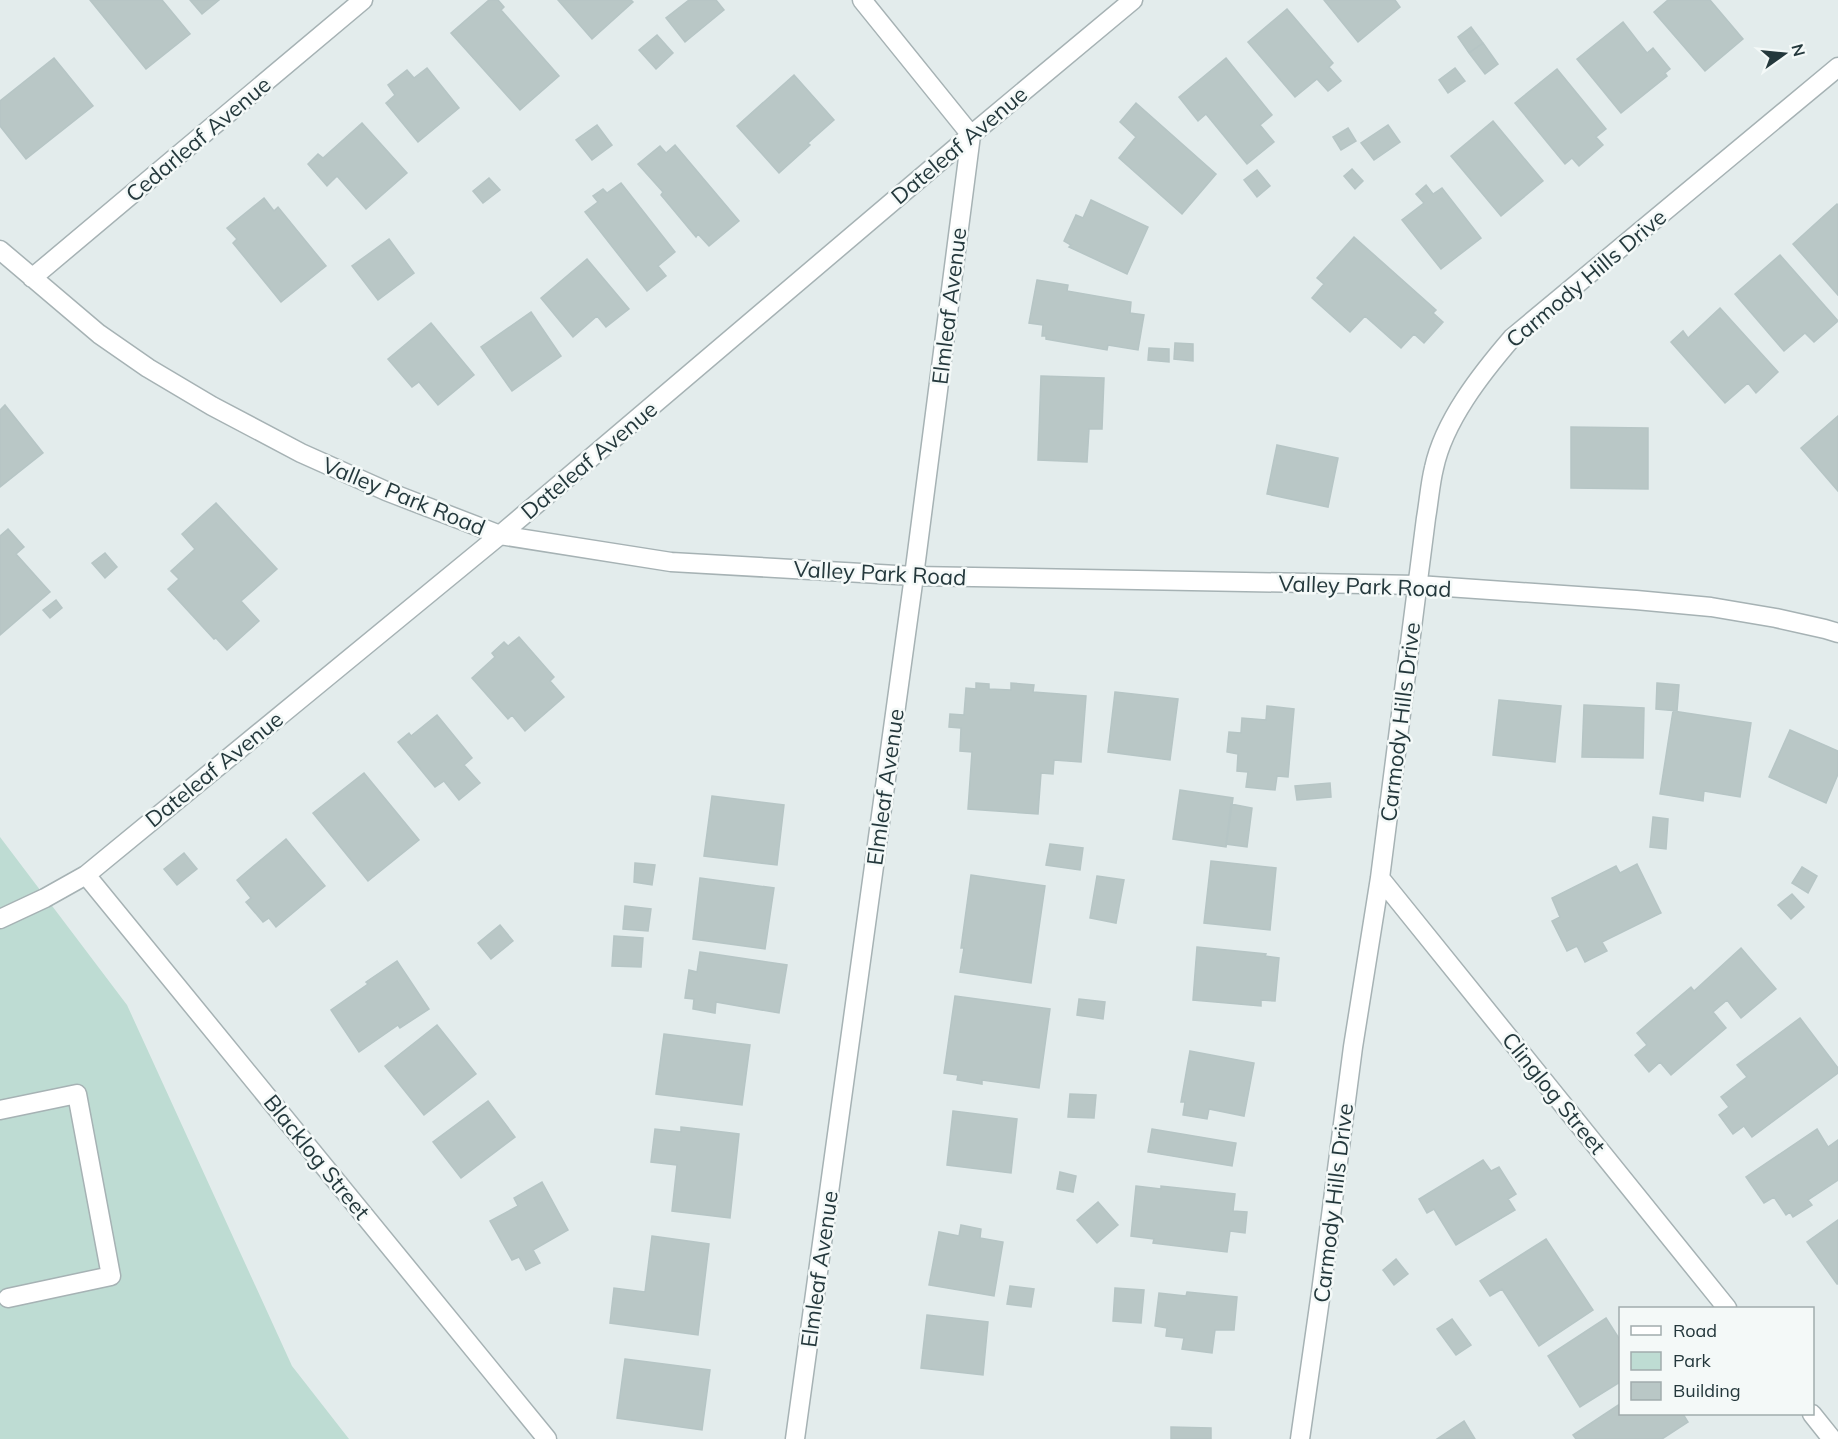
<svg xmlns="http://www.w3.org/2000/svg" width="1838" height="1439" viewBox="0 0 1838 1439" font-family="Mulish,sans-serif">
	<rect width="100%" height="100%" fill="#e3ecec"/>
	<path fill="#bedcd3" d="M0 837 127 1005 292 1366 349 1439H0Z"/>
	<path fill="#b9c7c6" stroke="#b6c5c5" stroke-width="1.5" d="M90 0H162L190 34 146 69Z
		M190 0H219L202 14Z
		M489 0H498L504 7 501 10 559 76 520 110 451 33Z
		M558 0H631L633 2 592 39Z
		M689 0H716L724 10 685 42 666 18Z
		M1324 0H1395L1400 7 1358 42Z
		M1668 0H1710L1743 39 1705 71 1654 12Z
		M1287 9 1333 63 1329 67 1341 81 1328 91 1317 79 1295 97 1248 42Z
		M1623 22 1647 53 1653 48 1670 69 1665 73 1667 76 1621 113 1577 59Z
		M1471 27 1483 43 1469 53 1458 37Z
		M657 35 673 53 656 69 639 50Z
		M1483 43 1498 64 1485 74 1469 53Z
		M54 58 93 106 26 159 0 126V101Z
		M1226 58 1272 115 1260 125 1274 142 1247 164 1206 114 1198 121 1179 97Z
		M427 68 459 108 418 142 386 103 395 95 388 85 407 70 414 78Z
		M1455 68 1465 81 1448 93 1439 80Z
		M1557 69 1606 129 1596 137 1603 145 1579 166 1572 158 1565 164 1515 103Z
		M794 75 834 120 808 143 810 145 779 173 737 126Z
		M1136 103 1216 174 1182 214 1119 158 1136 137 1120 122Z
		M1493 121 1543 181 1501 216 1451 156Z
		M362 123 407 173 366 209 337 176 327 186 308 164 318 154 323 158Z
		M597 125 612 145 592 160 576 140Z
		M1388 125 1400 142 1374 160 1361 143Z
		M1348 128 1356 141 1341 150 1333 137Z
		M675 145 739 221 709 246 698 234 696 237 661 195 663 192 638 164 660 146 666 153Z
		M1352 169 1363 181 1355 189 1344 176Z
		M1257 170 1270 186 1257 197 1244 180Z
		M489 178 500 190 483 203 473 191Z
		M621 183 675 252 658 266 666 276 647 291 585 212 598 202 593 196 603 189 607 193Z
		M1426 185 1433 194 1442 188 1481 238 1441 269 1402 220 1424 203 1416 194Z
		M264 198 274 211 278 207 326 266 281 302 233 243 237 239 227 228Z
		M1091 200 1148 227 1127 274 1069 247 1071 245 1064 241 1076 215 1083 218Z
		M1837 204 1838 205V295L1793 244Z
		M1354 237 1436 310 1433 313 1443 322 1424 343 1414 334 1401 348 1365 316 1350 332 1312 298 1324 284 1317 278Z
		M389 239 414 273 378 300 352 266Z
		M1780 255 1838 321 1814 342 1805 333 1784 351 1735 294Z
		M587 259 629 309 606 327 597 316 573 337 541 298Z
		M1037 280 1068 285 1067 291 1131 302 1130 313 1144 315 1138 350 1108 345 1107 350 1046 339V336H1042L1043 325 1029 323Z
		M1720 308 1778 372 1756 393 1748 383 1725 403 1671 342 1683 331 1688 338Z
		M531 312 561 356 512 391 481 347Z
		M431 323 474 375 438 405 419 382 412 387 388 359Z
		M1175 343 1193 344V361L1174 359Z
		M1149 348 1169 349V362L1148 360Z
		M1041 376 1104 378 1102 429H1089L1087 462 1038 460Z
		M5 405 43 453 0 487V410Z
		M1838 416V491L1801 448Z
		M1571 427 1648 428V489L1571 488Z
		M1277 445 1338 458 1328 507 1267 494Z
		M216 503 277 569 241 601 259 621 227 650 216 638 214 639 168 589 179 579 171 571 195 549 182 534Z
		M8 529 24 547 16 554 50 592 0 635V536Z
		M105 553 117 567 105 578 92 563Z
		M56 600 62 608 50 618 43 610Z
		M519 637 554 677 550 681 564 697 525 731 512 715 508 719 472 678 495 657 492 653 504 642 508 646Z
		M976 683 989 684V689L1011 690V683L1034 685 1033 692 1086 696 1081 762 1054 760 1053 774 1041 773 1038 814 968 809 972 752 960 751 961 728 949 727 950 714 964 715 966 688 976 689Z
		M1657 683 1679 685 1677 711 1656 709Z
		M1115 692 1178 699 1170 760 1108 752Z
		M1499 700 1561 706 1555 762 1493 755Z
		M1584 705 1644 708 1643 758 1582 757Z
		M1267 706 1294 709 1288 777 1277 776 1275 790 1246 787 1248 772 1237 771 1238 754 1227 752 1229 732 1241 733 1242 718 1266 720Z
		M1673 711 1751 723 1740 797 1704 791 1703 801 1660 794Z
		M437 715 472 758 464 765 480 783 459 800 444 781 435 787 398 742 409 733 411 736Z
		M1790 730 1838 751V774L1826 803 1769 777Z
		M364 773 419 840 368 881 313 813Z
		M1330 783 1331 797 1297 800 1295 786Z
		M1180 790 1233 798 1226 847 1173 839Z
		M712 796 784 805 777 865 704 856Z
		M1231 804 1252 808 1247 847 1226 844Z
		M1653 817 1668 819 1666 849 1650 847Z
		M286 839 325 886 276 927 269 918 263 922 246 902 251 898 237 880Z
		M1050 844 1083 848 1080 870 1046 865Z
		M184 853 197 869 177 885 164 869Z
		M1211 861 1276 868 1270 930 1204 923Z
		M635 863 655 865 652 885 634 882Z
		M1637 864 1661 913 1602 942 1607 951 1585 962 1577 946 1567 951 1552 921 1560 917 1552 898 1616 866 1620 873Z
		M1802 867 1817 876 1808 893 1792 883Z
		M971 875 1045 886 1031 983 960 972 964 948H961Z
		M1097 876 1124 880 1116 923 1090 918Z
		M700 878 774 888 765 949 693 939Z
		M1792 894 1804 907 1791 919 1778 905Z
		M625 906 651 909 648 931 623 929Z
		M500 925 513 941 491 959 478 943Z
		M614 936 643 938 641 967 612 966Z
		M1197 947 1266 954 1265 956 1279 958 1275 1001 1261 1000V1006L1193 1000Z
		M1741 948 1776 989 1741 1018 1727 1000 1713 1012 1726 1028 1671 1075 1660 1062 1649 1072 1635 1055 1647 1045 1637 1033 1691 987 1694 991Z
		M700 952 787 965 779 1013 716 1002 715 1013 693 1009 694 999 685 998 689 970 697 972Z
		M397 961 429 1009 400 1028 398 1025 359 1052 331 1010 368 984 366 982Z
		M955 996 1050 1009 1039 1088 982 1080V1084L957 1080 958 1075 944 1073Z
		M1079 999 1105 1002 1103 1019 1077 1015Z
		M1800 1018 1838 1068V1073L1752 1137 1744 1126 1733 1134 1719 1115 1729 1107 1721 1097 1747 1077 1737 1065Z
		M437 1025 476 1074 424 1115 385 1066Z
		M664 1034 750 1045 742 1105 656 1094Z
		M1190 1051 1254 1063 1244 1116 1209 1109 1207 1119 1183 1115 1185 1102H1181Z
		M1070 1094 1096 1095 1094 1118 1068 1117Z
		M488 1101 515 1137 461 1178 433 1142Z
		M953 1111 1017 1119 1011 1173 947 1165Z
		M681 1127 739 1134 730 1218 672 1211 677 1165 651 1162 655 1129 681 1132Z
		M1152 1129 1236 1143 1232 1166 1148 1152Z
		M1817 1129 1828 1147 1838 1140V1180L1808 1200 1812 1205 1793 1217 1790 1212 1786 1215 1774 1197 1764 1203 1746 1177Z
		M1483 1160 1491 1171 1499 1167 1516 1194 1508 1199 1515 1210 1456 1245 1434 1209 1427 1213 1419 1199Z
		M1060 1172 1076 1176 1073 1192 1057 1189Z
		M542 1182 568 1230 533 1250 540 1263 526 1270 519 1257 512 1260 490 1221 518 1206 514 1198Z
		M1136 1186 1161 1189V1186L1235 1194 1233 1211 1247 1212 1245 1233 1230 1231 1227 1252 1153 1243 1154 1239 1131 1236Z
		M1098 1202 1118 1225 1097 1243 1077 1220Z
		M1838 1220V1284H1837L1807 1242Z
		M961 1225 981 1229 980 1238 1003 1242 994 1296 929 1285 939 1232 959 1236Z
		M652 1236 709 1244 698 1335 610 1323 614 1288 645 1292Z
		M1546 1239 1593 1310 1539 1346 1502 1289 1490 1296 1480 1281Z
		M1396 1259 1408 1274 1394 1285 1383 1270Z
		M1010 1286 1034 1289 1031 1307 1007 1304Z
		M1115 1288 1144 1290 1141 1323 1113 1321Z
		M1187 1292 1237 1297 1234 1330H1215L1212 1353 1182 1349 1184 1338 1166 1336 1167 1328 1155 1326 1159 1293 1186 1296Z
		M927 1315 988 1322 983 1375 921 1368Z
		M1606 1318 1620 1340V1382L1580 1407 1548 1356Z
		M1452 1319 1471 1345 1456 1355 1437 1329Z
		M625 1359 710 1370 702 1430 617 1418Z
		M1620 1404V1414H1683L1688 1422 1662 1439H1576L1573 1435Z
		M1464 1421 1475 1439H1437Z
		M1171 1427 1211 1428V1439H1171Z"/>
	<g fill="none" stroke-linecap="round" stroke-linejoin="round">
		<g stroke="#a6b2b4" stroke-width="21">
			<path id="service" d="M0 1110 77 1094 111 1276 8 1298"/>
		</g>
		<g stroke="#a6b2b4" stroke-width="21">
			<path id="minor" d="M0 250 99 334 148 368 212 406 301 453 386 491 500 535 671 562 914 576 1418 585 1636 600 1711 607 1776 618 1825 629 1838 633
				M32 278 363 0
				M86 875 547 1439
				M1380 878 1727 1308
				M0 919 45 898 86 875 500 535 971 135 1133 0
				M1812 1414 1832 1439
				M795 1439 914 576 971 135 862 0
				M1300 1439 1321 1292 1353 1047 1380 878 1426 518C1429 501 1430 484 1434 468 1444 421 1481 374 1512 338L1838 67"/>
		</g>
		<use href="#service" stroke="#fff" stroke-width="18"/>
		<use href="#minor" stroke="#fff" stroke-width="18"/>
	</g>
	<g text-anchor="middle" stroke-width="5" stroke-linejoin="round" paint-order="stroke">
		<g font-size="22" fill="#24383c" stroke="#f4f9f8">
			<text transform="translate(198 139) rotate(-40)" y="8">Cedarleaf Avenue</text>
			<text transform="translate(959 145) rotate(-40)" y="8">Dateleaf Avenue</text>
			<text transform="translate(1586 278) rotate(-40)" y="8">Carmody Hills Drive</text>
			<text transform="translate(949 306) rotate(-83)" y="8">Elmleaf Avenue</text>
			<text transform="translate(589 460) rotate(-40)" y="8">Dateleaf Avenue</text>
			<text transform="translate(404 496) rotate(22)" y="8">Valley Park Road</text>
			<text transform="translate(880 573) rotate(3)" y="8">Valley Park Road</text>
			<text transform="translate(1365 586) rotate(2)" y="8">Valley Park Road</text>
			<text transform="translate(1400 722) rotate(-83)" y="8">Carmody Hills Drive</text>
			<text transform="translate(214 769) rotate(-39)" y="8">Dateleaf Avenue</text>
			<text transform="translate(885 787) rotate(-82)" y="8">Elmleaf Avenue</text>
			<text transform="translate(1554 1093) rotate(51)" y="8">Clinglog Street</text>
			<text transform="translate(317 1157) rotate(51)" y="8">Blacklog Street</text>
			<text transform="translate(1333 1203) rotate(-83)" y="8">Carmody Hills Drive</text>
			<text transform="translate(819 1269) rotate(-82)" y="8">Elmleaf Avenue</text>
		</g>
	</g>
	<rect x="1619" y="1307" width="195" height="108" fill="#f4f9f8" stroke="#a1acad" stroke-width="1.5"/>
	<rect x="1631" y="1326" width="30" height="9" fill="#ffffff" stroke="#a1acad" stroke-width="1.5"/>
	<text x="1673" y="1337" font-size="18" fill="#24383c">Road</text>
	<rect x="1631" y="1352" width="30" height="18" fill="#bedcd3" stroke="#a1acad" stroke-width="1.5"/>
	<text x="1673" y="1367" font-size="18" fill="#24383c">Park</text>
	<rect x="1631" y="1382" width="30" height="18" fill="#b9c7c6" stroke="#a1acad" stroke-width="1.5"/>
	<text x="1673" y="1397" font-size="18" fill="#24383c">Building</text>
	<g transform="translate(1784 54) rotate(75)" stroke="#f4f9f8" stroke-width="4.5" paint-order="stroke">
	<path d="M0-4.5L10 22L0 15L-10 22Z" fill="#24383c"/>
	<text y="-9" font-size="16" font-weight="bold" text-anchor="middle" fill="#24383c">N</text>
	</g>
</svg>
